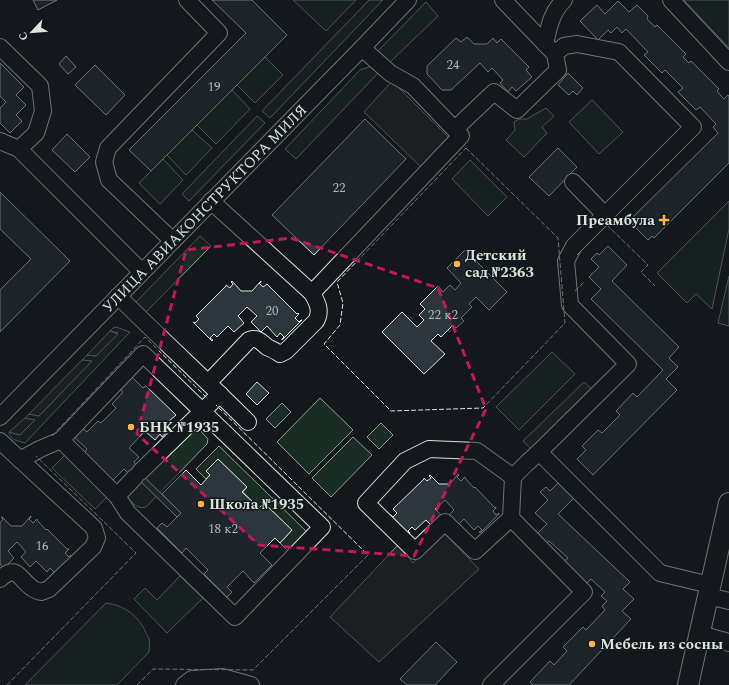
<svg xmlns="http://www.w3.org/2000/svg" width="729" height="685" viewBox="0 0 729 685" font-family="Spectral,serif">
	<rect width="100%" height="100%" fill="#14181c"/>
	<path fill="#1a2d24" stroke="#939e99" d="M293 0H356L326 31Z
		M369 0H383L270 118 262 111Z
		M684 0H729V48Z
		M426 2 438 16 387 65 375 54Z
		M265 57 283 75 255 103 237 85Z
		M372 66 380 71 296 159 285 149 360 70Z
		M232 90 250 109 216 144 197 125Z
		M592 100 623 132 599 154 569 122Z
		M546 108 554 116 542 127 547 133 524 157 506 140 515 130 514 122 519 119H527Z
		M257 116 265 123 189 201 182 194Z
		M192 130 212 148 186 175 167 155Z
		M163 159 183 180 160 204 139 183Z
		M470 160 507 197 488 216 452 179Z
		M729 201V229L712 309 696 294 687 303 657 273Z
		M200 236 211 246 145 313 135 303Z
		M729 276V326L718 323Z
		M116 327 130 332 25 443C19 441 9 440 9 432L20 435 34 421 25 418 29 414 39 416 91 361 82 360 87 355 96 356 118 333 110 331 113 328Z
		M552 352 575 374 519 430 496 407Z
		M320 398 353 430 309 474 277 442Z
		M282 403 291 412 275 428 266 419Z
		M381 423 393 435 379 449 367 437Z
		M196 426 208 439 207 444 146 507C137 510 132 502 127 497Z
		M353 437 372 455 331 497 312 478Z
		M219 446 309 534 290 553 280 543 292 530 265 504 259 508 243 492 247 487 218 459 206 471 210 475 206 479 196 469Z
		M65 455 108 496 95 509 52 468Z
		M180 576 203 598 167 633 134 599 145 588 157 600Z
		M106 603C124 605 139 616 146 633 147 635 149 637 149 639 150 643 149 648 149 652L117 685H25Z"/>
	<path fill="#24282b" stroke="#939e99" d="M392 81 451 140 422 168 364 112Z
		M110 331 118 334 96 356 87 355Z
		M82 360 92 361 39 416 29 414Z
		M584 382 592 389 531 449 523 441Z
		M25 418 35 420 20 435 9 432Z
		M443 532 479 569 379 662 330 617 398 545 413 563Z"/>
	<path fill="#2c363c" stroke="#d8e6dc" d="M33 0H57L38 10Z
		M212 0H252L287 35 151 171 129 150 246 33Z
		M618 1 629 12 637 5 648 16 647 19 655 27 657 25 686 54 683 57 689 63 691 61 719 89 717 91 724 99 728 95 729 96V163L654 238 652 236 648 240 632 224 637 221 633 217 718 133 713 127 716 124 700 107 696 110 678 92 683 88 665 70 662 73 644 55 648 52 626 29 622 33 617 27 611 33 608 30 598 40 580 21 597 5 605 14Z
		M467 37 474 44H487L493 38 497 43 501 39 529 67 526 70 532 77 516 91 512 87 508 92 500 83 503 80 492 68 488 72 480 63 451 90H442L427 74V66L456 38 461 42Z
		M66 56 76 67 68 74 59 64Z
		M0 63 24 87 16 95 26 105 16 115 22 121 10 133 0 123V108L6 102 0 96Z
		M95 65 125 95 106 115 75 85Z
		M568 73 583 88 577 95 573 91 569 95 558 85Z
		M365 119 406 159 314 255 272 215Z
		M67 134 90 157 75 172 52 150Z
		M558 148 577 167 549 196 529 177Z
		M0 192 70 261 0 332V290L31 259 0 229Z
		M608 246 627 265 612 281 679 347 669 358 678 367 666 379 677 390 593 475 577 459 586 450 582 446 598 430 602 433 620 415 616 411 633 393 637 397 663 370 591 299 601 289 589 277 599 267 591 259 597 253 599 255Z
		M465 250 507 292 489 310 476 297 469 304 472 307 461 318 464 321 456 328 453 325 441 337 438 334 431 341 445 354 424 374 382 332 402 312 417 327 424 320 419 315 425 309 420 304 438 286 443 292 450 285 455 290 461 283 447 268Z
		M232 281 241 291H252L261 281V282L259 283 263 287 267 284 297 314 298 313 299 314 295 318 299 322 301 320H302L282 340V339L284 337 280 333 277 337 267 326 261 332 251 322 257 316 247 307 238 316 244 323 234 332 228 326 217 337 214 334 210 338 213 340 212 341 193 322 195 323 199 319 196 316 226 286V285L230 288 233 284 231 282Z
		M128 373 143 388 146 386 176 415 166 424 170 428 162 437 160 434 155 440 145 431 129 448 139 457 134 462 136 465 128 473 124 469 112 481 84 453 87 449 72 435 81 426 87 432 98 421 101 423 116 408 112 404 123 392 116 386Z
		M257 382 269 393 257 405 246 394Z
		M218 459 247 487 242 492 259 508 264 503 292 530 280 543 275 538 260 553 272 565 254 583 243 571 227 587 232 592 227 597 204 574 208 570 186 548 182 553 157 528 162 523 167 527 181 513 162 494 186 470 201 485 210 475 206 471Z
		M134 467 181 513 177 517 130 471Z
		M458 474 459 475 457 477 461 481 465 477V478L474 488 475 487 495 508 496 507V508L493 511 496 515 499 513V514L480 533 479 532 482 530 478 526 474 530 464 519 458 525 448 516 454 510 445 500 435 509 442 516 432 526 426 520 415 530 412 527 408 531 410 533 409 534 390 515H391L393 517 397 513 393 509 424 479V478L427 481 431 478 429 476 430 475 439 484H450Z
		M558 483 574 498 558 514 630 582 623 589 634 599 622 611 631 619 569 685H533L530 682 550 661 554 665 567 651 563 647 583 627 586 630 605 610 602 606 607 601 601 596 605 592 591 579 587 583 564 561 568 558 549 541 546 544 536 535 547 524 535 513 548 500 540 492 546 487 550 491Z
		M31 516V517L29 519 33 523 37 519V520L46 530 47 529 67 549H69L65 553 69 557 71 555 72 556 52 575V574L54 572 50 568 47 572 36 561 30 567 21 557 26 552 17 542 8 551 14 558 4 568 0 564V523L3 519 1 517H2L11 526H22Z
		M436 642 457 662 435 685H407L400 679Z"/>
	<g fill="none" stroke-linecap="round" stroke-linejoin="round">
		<g stroke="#d8e6dc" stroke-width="18">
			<g id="minor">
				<path d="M503 0 555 54"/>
				<path d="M671 0 729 62"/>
				<path d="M545 44C549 27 551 13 564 0"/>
				<path d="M0 47 40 86 43 111 36 133 19 149"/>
				<path d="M455 129 494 92 517 110 558 70 555 54 564 46 577 44 619 52 693 127 574 246 566 261 570 305 628 364 539 452 527 463 513 477 477 451 429 449 405 461 366 503 415 551 445 522 475 551 511 518 584 592 491 685"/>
				<path d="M0 141 19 149 142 272"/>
				<path d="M573 182 605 215"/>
				<path d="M173 241 109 180 104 162 108 148 219 33 187 0"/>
				<path d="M312 293 461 136 413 86 390 73 362 48"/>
				<path d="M118 296C161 339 205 379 248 422"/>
				<path d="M209 382 249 340C258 337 261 342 267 347 271 349 276 351 280 354L286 351 316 321C322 311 317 302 312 293L211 201"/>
				<path id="s1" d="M0 417 362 48 408 0"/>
				<path d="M0 441 94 528 97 538 93 547 49 589 41 592C38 591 34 590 32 588 19 579 17 563 0 579"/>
				<path d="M539 452 660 573 710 585"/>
				<path d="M20 460 40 449 61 440 117 496 128 513 235 617 322 527 143 354 61 440"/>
				<path d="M140 472 220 394"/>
				<path d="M117 496 135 477"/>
				<path d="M511 518 513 477"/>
				<path d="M708 596 729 601"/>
				<path d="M700 634 725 641 729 643"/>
				<path d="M184 685 192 679 222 677 251 685"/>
			</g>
		</g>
		<g stroke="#d8e6dc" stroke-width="22">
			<path id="major" d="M688 685 729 503"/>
		</g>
		<use href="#minor" stroke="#14181c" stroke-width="16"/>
		<use href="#major" stroke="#14181c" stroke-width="20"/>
		<path stroke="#d8e6dc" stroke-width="1" stroke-dasharray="5 2" stroke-linecap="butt" d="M466 148 558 238 565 323 483 408 391 411 324 344 340 325 343 303 337 282Z
			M577 255 607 225 648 265 641 272 655 286
			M575 291 585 281
			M52 436 145 337 208 399
			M7 685 136 553 36 456
			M137 685 153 669 253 670 368 555 216 405"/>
	</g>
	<path d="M0 0H729V685H0ZM291 238 438 288 486 409 414 556 259 545 137 434 186 250Z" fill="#14181c" fill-opacity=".55" fill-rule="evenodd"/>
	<path fill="none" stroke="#c2185b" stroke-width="3" stroke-dasharray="8 5" stroke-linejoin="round" d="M291 238 438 288 486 409 414 556 259 545 137 434 186 250Z"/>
	<g fill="#ffb74d" stroke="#14181c" stroke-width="1.5">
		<path d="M662 214h4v4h4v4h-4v4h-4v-4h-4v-4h4z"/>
		<circle cx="457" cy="264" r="4"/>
		<circle cx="131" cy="427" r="4"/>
		<circle cx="201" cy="504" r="4"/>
		<circle cx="592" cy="644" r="4"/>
	</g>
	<g text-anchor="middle" stroke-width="3" stroke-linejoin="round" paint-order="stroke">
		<g font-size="13" fill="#adbab4">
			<text x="453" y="69">24</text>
			<text x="214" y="91">19</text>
			<text x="339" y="192">22</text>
			<text x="272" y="315">20</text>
			<text x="443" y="319">22 к2</text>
			<text x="223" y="533">18 к2</text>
			<text x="42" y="550">16</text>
		</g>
		<g font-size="15" fill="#d8e6dc" stroke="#14181c">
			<text dy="5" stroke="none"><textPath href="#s1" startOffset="292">УЛИЦА АВИАКОНСТРУКТОРА МИЛЯ</textPath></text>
		</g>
		<g font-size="15" font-weight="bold" fill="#d8e6dc" stroke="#14181c" text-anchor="start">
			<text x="655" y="225" text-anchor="end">Преамбула</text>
			<text x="465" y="260">Детский<tspan x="465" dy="17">сад №2363</tspan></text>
			<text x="139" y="432">БНК №1935</text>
			<text x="209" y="509">Школа №1935</text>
			<text x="600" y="649">Мебель из сосны</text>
		</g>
	</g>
	<g transform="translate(32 32) rotate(244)" stroke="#14181c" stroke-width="3" paint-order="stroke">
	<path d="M0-3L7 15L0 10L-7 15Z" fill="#d8e6dc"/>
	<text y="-6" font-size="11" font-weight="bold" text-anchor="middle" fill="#d8e6dc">С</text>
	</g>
</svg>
